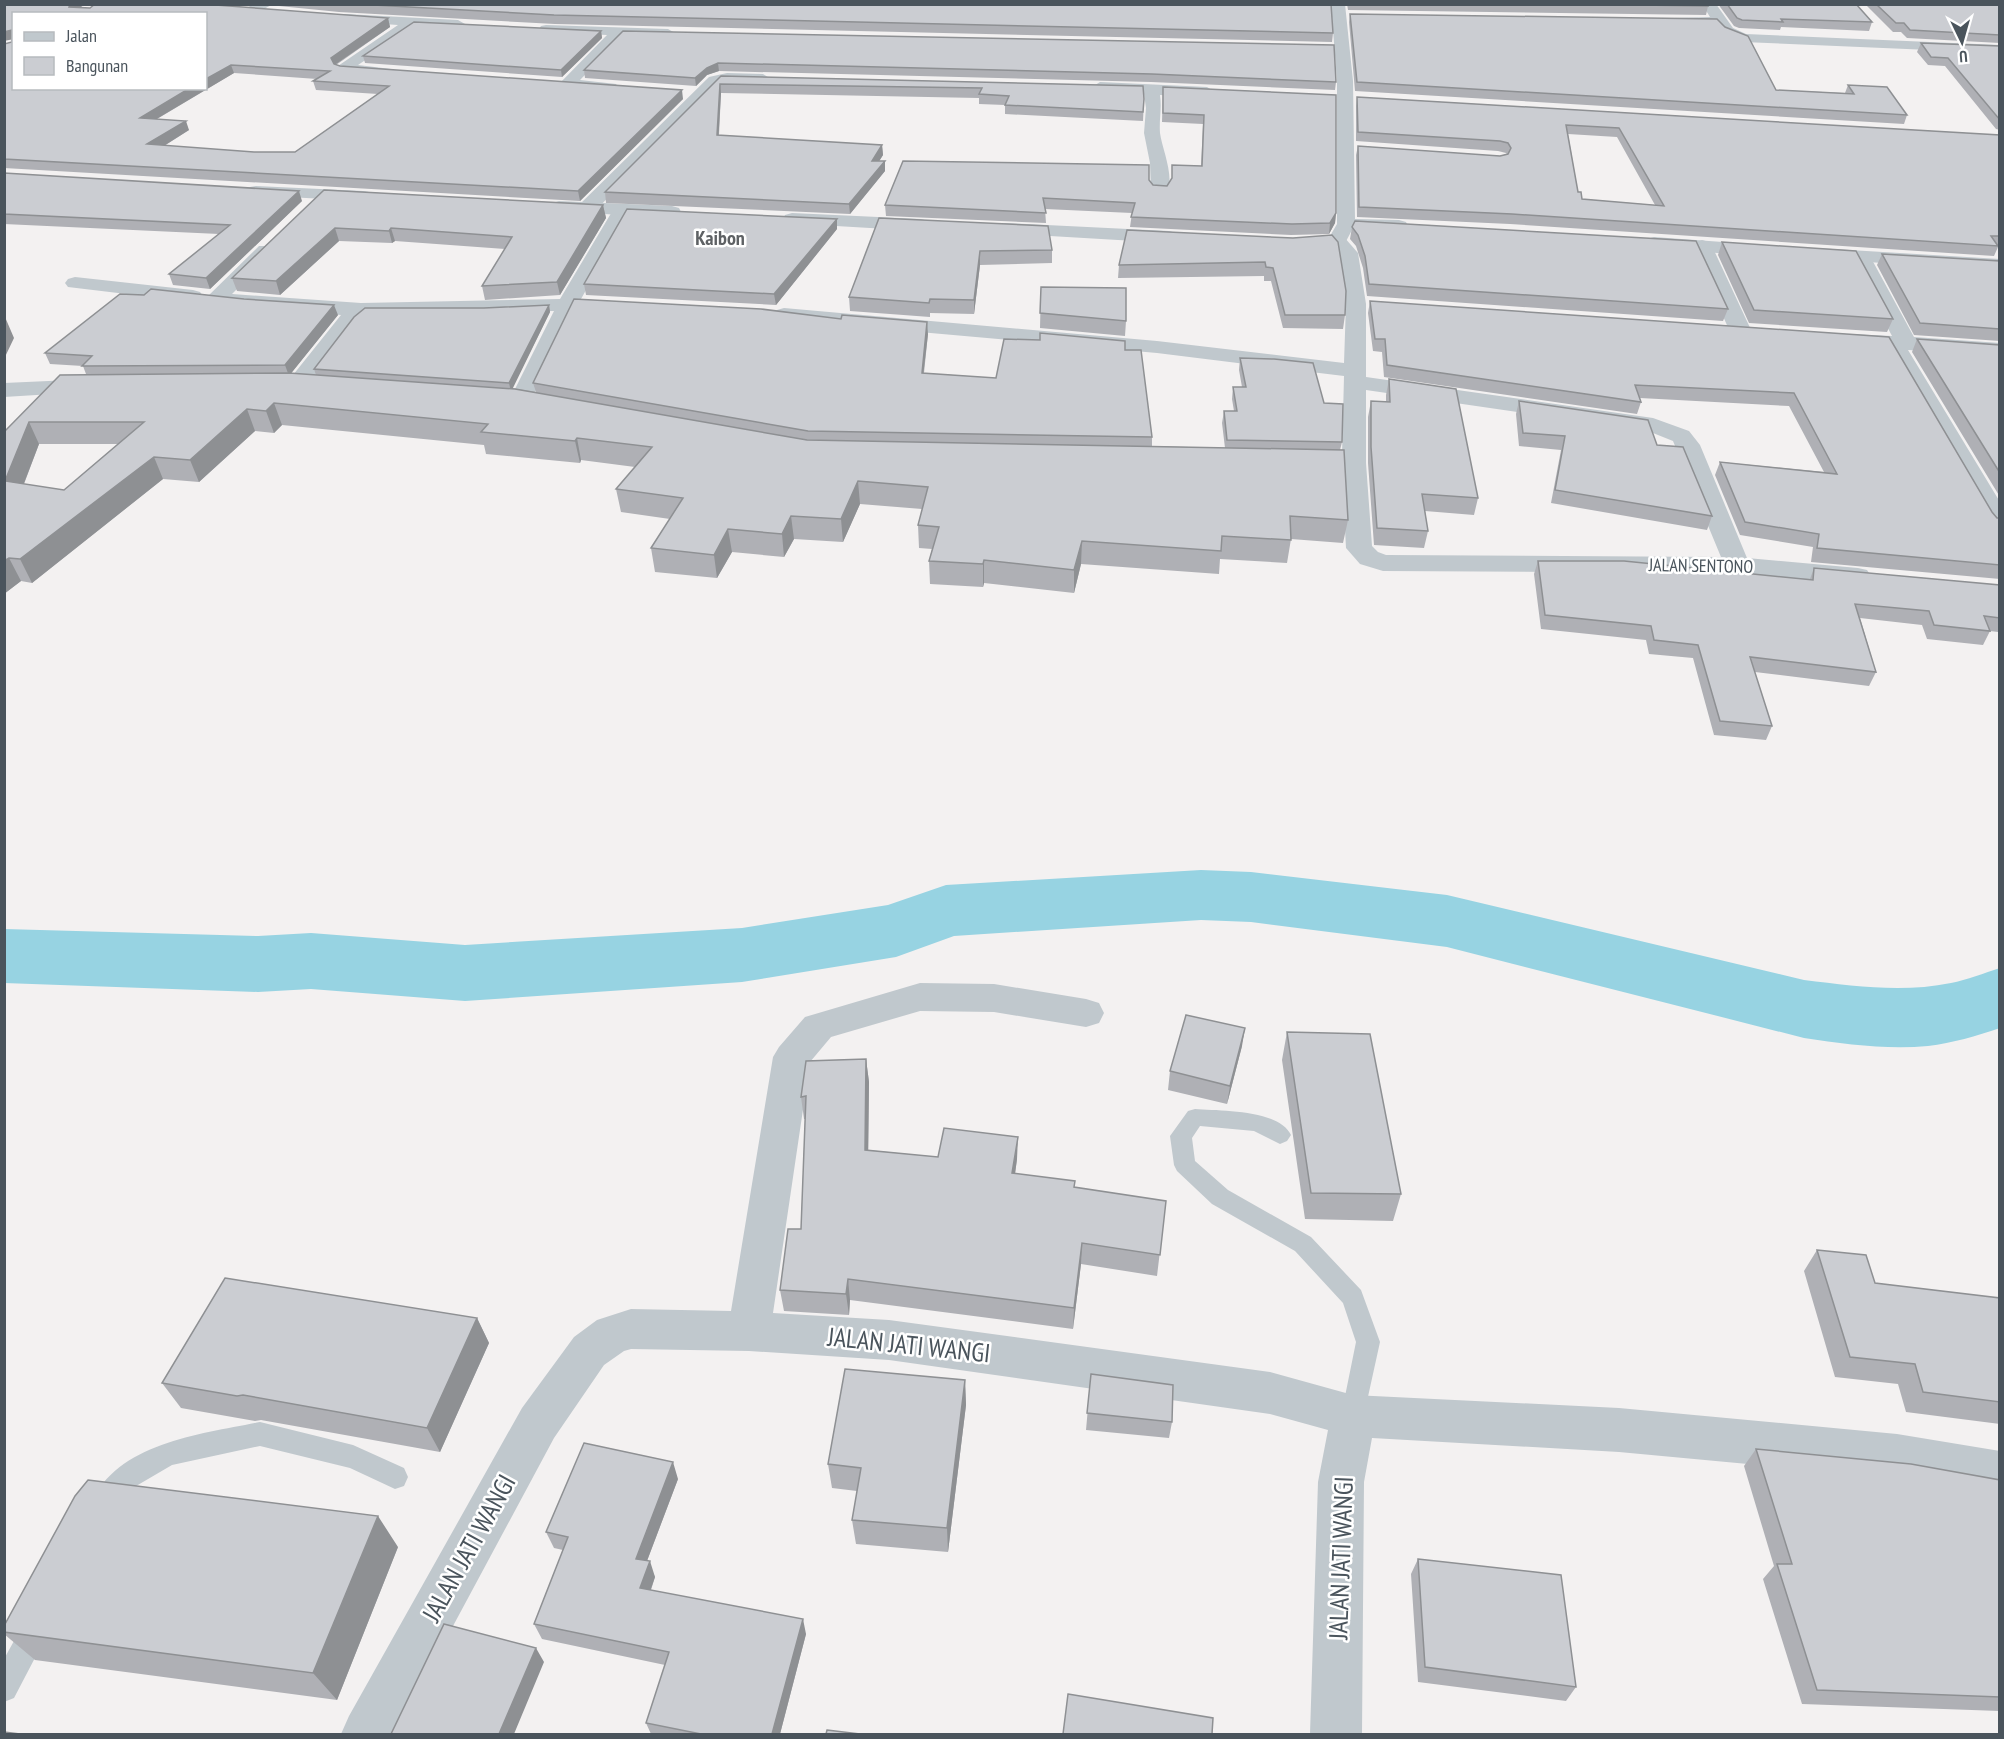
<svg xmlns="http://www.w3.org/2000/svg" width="2004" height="1739" viewBox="0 0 2004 1739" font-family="'PT Sans Narrow',sans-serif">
	<rect width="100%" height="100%" fill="#f3f1f1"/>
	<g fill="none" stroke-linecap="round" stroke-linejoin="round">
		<path fill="#97d3e2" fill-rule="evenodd" d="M1201 870 1251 872 1447 895 1804 980C1853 986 1902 993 1951 983 1967 980 1984 973 2000 968V1028C1976 1036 1953 1043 1928 1046 1887 1050 1845 1044 1804 1038L1447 947 1251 922 1201 920 954 936 896 957 742 982 465 1001 311 989 258 992 4 983V929L258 936 311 933 465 945 742 928 888 905 946 885Z"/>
		<path fill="#c0c8cd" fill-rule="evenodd" d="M1195 1109C1220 1111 1278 1109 1291 1135L1287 1141 1280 1144 1254 1131 1200 1126 1192 1138 1195 1161 1228 1190 1311 1237 1361 1290 1380 1342 1362 1424 1353 1428 1344 1424 1341 1416 1356 1342 1343 1303 1295 1251 1212 1204 1177 1171 1174 1165 1170 1136 1188 1111Z
			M260 1422 353 1445 404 1468 408 1477 404 1486 395 1489 350 1468 260 1446 172 1465 131 1489 113 1513 104 1517 95 1513 91 1504C117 1442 203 1434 260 1422Z
			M35 1617 45 1621 49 1631 14 1698 4 1702V1659L25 1621Z"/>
		<path fill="#c0c8cd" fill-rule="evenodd" d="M253 4H273L255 14H245L243 11Z
			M1702 4H1716L1733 28 1746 34 2000 45V53L1743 42 1723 34 1716 25 1674 26 1667 22 1674 18 1710 17Z
			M345 14 458 20 465 24 458 28 416 26 358 65 391 69 394 72C387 79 342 75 335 68L398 25 340 21 338 18Z
			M546 25 668 29 675 33 668 37 623 36 580 80 616 84 618 87 616 90 610 92 567 89 559 84 607 35 541 32 539 29 541 26Z
			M727 73 763 74 771 79 763 84H719L593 213H579L577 209 579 205 709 77Z
			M1100 82 1207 87 1215 92 1207 97 1160 95C1162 108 1159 120 1160 133 1162 149 1176 179 1166 194H1154L1151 190 1150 163 1144 133 1146 108 1144 94 1094 90 1092 87Z
			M622 204 629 206 631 210 581 299 623 302 626 306 623 310 574 311 531 401 528 406 520 408 512 406 509 401 554 311 365 315 355 323 304 390 296 392 288 390 285 385 341 315 216 304 209 302 206 298 259 246H273L276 250 232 294 361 303 560 299 613 210 615 206Z
			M1337 235 1344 237 1358 253 1366 304V377L1653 418 1689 431 1700 445 1747 558 1858 568 1867 570 1871 576 1867 582 1858 584 1737 573 1383 571 1360 564 1346 548 1342 470 1292 467 1288 462 1292 457 1300 455 1342 456 1344 376 1157 353 784 320 777 318 774 314 777 310 784 308 1157 341 1344 363 1346 304 1338 254 1327 241 1330 237ZM1366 390 1648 431 1673 441 1721 557 1386 555 1378 552 1372 546 1366 463Z
			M1702 240 1709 242 1712 246 1752 332 1748 336 1741 338 1734 336 1730 332 1692 246 1695 242Z
			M1861 252 1868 254 1871 258 1914 337 2000 343V355L1908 350 2000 502V531L1991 529 1987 524 1886 349 1840 345 1837 340 1840 335 1848 334 1892 336 1851 258 1854 254Z
			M75 277 193 290 200 292 203 296 200 300 193 302 68 287 65 283 68 279Z
			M93 379 101 381 104 386 101 391 4 397V383Z
			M920 983 994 984 1086 999 1099 1003 1104 1013 1099 1023 1086 1027 994 1012 920 1011 831 1037 810 1062 773 1313 889 1320 1270 1372 1353 1395 1619 1408 1897 1434 2000 1451V1497L1897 1478 1619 1452 1372 1438 1364 1482 1362 1734H1310L1318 1482 1328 1430 1270 1414 889 1360 749 1351 631 1349 624 1351 604 1365 554 1438 395 1734H341L349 1716 522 1408 574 1337 597 1320 631 1309 731 1311 773 1057 779 1047 805 1017Z"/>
		<path fill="#c0c8cd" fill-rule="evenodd" d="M1331 4H1345L1353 81 1355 219 1399 220 1406 222 1408 226 1406 230 1399 232 1352 230 1344 245 1293 249 1286 247 1283 243 1286 239 1330 236 1337 224V81Z
			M256 186 363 191 369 192 372 196 369 200 363 201 250 195 247 191 250 187Z
			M559 201 672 206 679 208 681 212 679 216 672 218 553 211 550 207 553 203Z
			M792 213 921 219 928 221 930 225 928 229 921 231 785 223 783 219 785 215Z
			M1005 223 1169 231 1176 233 1179 237 1176 241 1169 243 998 233 996 229 998 225Z
			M1654 237 1764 245 1771 247 1774 251 1771 255 1764 257 1647 247 1644 243 1647 239Z
			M1816 248 2000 259V271L1809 258 1806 254 1809 250Z"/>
	</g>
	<path fill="#afb0b5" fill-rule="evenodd" d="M4 4H85L80 8 388 18 390 27 336 65 340 66 683 99 580 201 4 168V44L12 42ZM234 73 317 79 313 81 316 90 378 94 295 152H254L164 146 189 130 157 119Z
		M259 4H1331L1333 33 1332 42 555 24 339 12Z
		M1347 4H1707L1708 6 1706 15 1348 10Z
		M1718 4H1856L1872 22 1869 31 1781 27 1780 30 1739 28 1734 26Z
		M1865 4H2000V43L1907 38 1901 32H1893Z
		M1350 14 1776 90 1845 93 1848 85 1907 115 1904 124 1355 91 1349 22Z
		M601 31 602 38 562 77 365 63 363 56Z
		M623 31 1336 82 1335 90 1151 82 719 71 707 75 696 86 585 78 584 70Z
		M1921 43 2000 46V130L1996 129 1945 66 1928 65 1917 52Z
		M721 76 1143 86 1144 99 1143 121 1005 114V105L979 104V98L721 93 719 135 882 145 883 155 879 161H885V171L850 214 606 203 605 192Z
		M1163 87 1336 95V213L1335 223 1329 234 1291 235 1130 227 1132 213 1045 209 1046 223 886 216 885 205 1149 180 1153 185 1167 186 1201 166 1203 124 1162 122Z
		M1357 97 2000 135V247H1998L1994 256 1510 224 1357 217 1356 155 1358 146 1500 156 1507 154 1506 153 1498 151 1356 141V106ZM1568 134 1617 137 1655 205 1582 199 1578 192Z
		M4 173 302 201 210 289 173 285 169 274 219 234 4 224Z
		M324 190 603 205 606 218 560 295 485 300 482 286 505 249 395 241 392 243 339 241 280 295 237 291 232 278Z
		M879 218 1052 250V263L980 265 974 314 930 313V317L850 311 849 297Z
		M1352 227 1728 309 1723 321 1367 296 1363 268 1356 246 1350 239Z
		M837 229 776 305 586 295 584 284Z
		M1293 238 1345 315 1343 329 1283 328 1271 281H1264V276L1118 278 1119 265Z
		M1722 242 1893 319 1887 332 1749 323 1718 255Z
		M1882 254 2000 261V341L1914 335 1877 265Z
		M1041 287 1126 321 1125 336 1040 328Z
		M1370 301 1889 337 1992 512 1997 518H2000V579L1811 562 1813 547 1740 535 1715 475 1720 462 1824 472 1789 406 1640 398 1641 402 1637 414 1384 377 1382 352 1373 351 1368 313Z
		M549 305 550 312 512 388 536 392 533 383 928 334 924 373 996 378 1125 350 1152 437V446L1225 448 1222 423 1224 411H1234L1232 399 1233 387H1242L1239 370 1240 358 1324 403 1342 442 1340 450 1348 520 1343 543 1291 539 1287 563 1220 559 1219 574 1081 564 1074 593 984 583 983 587 930 584 929 561 932 549 919 548 918 525 922 509 860 504 843 542 794 539 784 557 732 552 717 578 655 572 651 548 670 519 621 512 616 489 635 467 581 460 580 463 486 454 484 445 282 425 274 433 255 431 199 482 163 479 32 583 21 581 4 594V432L86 374 83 366 50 364 45 353 338 315 291 373 316 375 314 369 484 308ZM39 444H118L64 490 24 484Z
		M1917 339 2000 345V497L1912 352Z
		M1389 379 1478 498 1474 515 1425 511 1428 531 1424 548 1374 545 1368 463V417L1371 401 1386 402V395Z
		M1519 401 1657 445 1712 516 1707 530 1551 503 1561 450 1519 446 1516 414Z
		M1538 561 1810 579 1814 568 2000 585V630L1998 632 1990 631 1983 645 1927 639 1922 625 1860 618 1876 672 1869 686 1755 672 1772 726 1766 740 1714 735 1693 658 1649 654 1646 640 1541 629 1534 574Z
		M1287 1032 1401 1194 1393 1221 1305 1219 1282 1060Z
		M1242 1046 1227 1104 1168 1090 1170 1071Z
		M866 1059 869 1082 868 1150 938 1157 1017 1159 1015 1174 1074 1187 1166 1201 1157 1276 1081 1264 1073 1329 850 1300 849 1315 784 1311 780 1290 801 1229 805 1119H804L801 1097Z
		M1817 1250 1875 1283 2000 1298V1424L1906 1412 1898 1384 1835 1377 1804 1271Z
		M477 1318 489 1343 440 1452 261 1420 255 1421 181 1408 162 1383Z
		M1091 1374 1172 1422 1169 1438 1086 1430Z
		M965 1380 966 1405 948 1552 856 1544 852 1520 857 1491 832 1488 828 1464Z
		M1756 1449 2000 1480V1711L1802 1704 1763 1579 1774 1566 1744 1466Z
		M678 1479 647 1561 655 1577 651 1590 806 1634 780 1734H651L646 1723 665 1665 542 1639 534 1624 563 1550 554 1548 546 1532Z
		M398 1547 337 1700 35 1660 4 1634V1626Z
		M1418 1559 1576 1687 1566 1701 1418 1682 1411 1574Z"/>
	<path fill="#8e9093" d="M70 4H85L73 12 69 7Z
		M388 18 390 27 333 66 331 58Z
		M12 30 14 39 4 41V32Z
		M601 31 602 38 562 77 561 70Z
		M718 63 719 71 707 75 696 86 695 78 707 68Z
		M231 65 234 73 143 127 140 118 190 88H206V79Z
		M720 84 721 93 718 145 717 135Z
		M682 90 683 99 580 201 578 191Z
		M186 121 189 130 151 154 147 144Z
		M882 145 883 155 873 171 872 161Z
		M885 161V171L850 214 849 204Z
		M299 191 302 201 210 289 206 278Z
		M603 205 606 218 560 295 557 282Z
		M1336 213 1335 223 1329 234 1330 223Z
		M837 219V229L776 305 774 294Z
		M335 228 339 241 280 295 276 281Z
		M391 228 395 241 392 243 389 231Z
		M980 251V265L974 314V300Z
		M334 305 338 315 289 376 285 365Z
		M549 305 550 312 511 392 509 383Z
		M5 317 14 338 4 359Z
		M927 322 928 334 922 385V373Z
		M274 403 282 425 274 433 266 411Z
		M247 409 255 431 199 482 190 460Z
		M29 422 39 444 16 504 5 481Z
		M577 438 581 460 580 463 575 441Z
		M154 457 163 479 32 583 20 559Z
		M858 481 860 504 843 542 841 519Z
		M791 516 794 539 784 557 782 534Z
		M728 529 732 552 717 578 714 555Z
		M1082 541 1081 564 1074 593V570Z
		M9 558 21 581 4 594V561Z
		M984 560V583L983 587V564Z
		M1245 1028 1242 1046 1227 1104 1230 1086Z
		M866 1059 869 1082 868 1172 865 1150Z
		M1018 1137 1017 1159 1012 1195V1173Z
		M1082 1243 1081 1264 1073 1329 1074 1308Z
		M848 1279 850 1300 849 1315 846 1294Z
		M477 1318 489 1343 440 1452 427 1428Z
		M965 1380 966 1405 948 1552 947 1528Z
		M673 1462 678 1479 642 1574 636 1559Z
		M378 1516 398 1547 337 1700 313 1673Z
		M650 1561 655 1577 646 1603 640 1588Z
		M803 1619 806 1634 780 1734H772Z
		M536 1648 544 1662 514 1734H499Z"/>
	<path fill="#cbcdd2" stroke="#8e9093" stroke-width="1.5" fill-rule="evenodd" d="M4 4H70L69 7 90 8 95 4H202L388 18 331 58 334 64 340 66 682 90 578 191 4 159V44L12 42V30L4 32ZM14 14H206V79L231 65 330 71 313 81 389 86 295 152H254L147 144 186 121 140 118 190 88H14Z
		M355 4H1331L1333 33 554 15Z
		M1564 4H1707L1708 6Z
		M1727 4H1856L1872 22 1781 19 1783 22 1742 20 1737 18Z
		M1876 4H2000V35L1910 30 1904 23H1896Z
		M1350 14 1717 19 1725 27 1748 36 1776 90 1854 94 1848 85 1887 87 1907 115 1357 82Z
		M414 22 601 31 561 70 363 56Z
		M623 31 1334 45 1336 82 1152 74 718 63 707 68 695 78 584 70Z
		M1921 43 2000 46V120L1948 58 1931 57Z
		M721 76 1143 86 1144 99 1143 112 1005 105 1009 96 979 94 982 88 720 84 717 135 882 145 872 161H885L849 204 605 192Z
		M1163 87 1336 95V213L1330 223 1292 224 1131 217 1135 203 1043 198 1046 213 885 205 903 161 1149 165V180L1153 185 1167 186 1172 178V165L1202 166 1204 115 1163 113Z
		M1357 97 2000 135V236H1991L1998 246 1512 214 1359 207 1358 146 1500 156 1508 154 1511 148 1508 143 1500 141 1358 132ZM1566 125 1619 128 1664 206 1582 199 1581 192H1578Z
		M4 173 299 191 206 278 169 274 230 225 4 214Z
		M324 190 603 205 557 282 482 286 512 237 391 228 389 231 335 228 276 281 232 278Z
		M627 209 837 219 774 294 584 284Z
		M879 218 1048 226 1052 250 980 251 974 300 930 299 929 303 849 297Z
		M1355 221 1696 241 1728 309 1369 284 1365 256 1358 235 1352 227Z
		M1127 230 1293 238 1332 235 1338 242 1346 291 1345 315H1285L1273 268 1266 267 1265 262 1119 265Z
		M1722 242 1856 251 1893 319 1754 310Z
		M1882 254 2000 261V329L1920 323Z
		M1041 287 1126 288V321L1040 313Z
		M151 289 244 299 334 305 285 365 82 366 92 356 45 353 120 294 144 295Z
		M574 299 761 309 841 319 842 315 927 322 922 373 996 378 1004 339 1040 340V333L1125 341V350H1141L1152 437 808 431 533 383Z
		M1370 301 1889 337 1992 512 1997 518H2000V565L1817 548 1819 534 1745 522 1720 462 1837 474 1794 393 1635 385 1641 402 1387 365 1385 339H1375Z
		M549 305 509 383 314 369 354 317 365 308H484Z
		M1917 339 2000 345V473Z
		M1240 358 1274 359 1313 363 1324 403 1343 404 1342 442 1227 440 1224 411H1237L1233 387H1246Z
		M289 373 515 389 807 440 1344 450 1348 520 1290 516 1291 540 1222 536 1221 551 1082 541 1074 570 984 560 983 564 929 561 939 527 918 525 928 487 858 481 841 519 791 516 782 534 728 529 714 555 651 548 683 498 616 489 652 447 577 438 575 441 481 432 488 424 274 403 266 411 247 409 190 460 154 457 20 559 9 558 4 561V432L60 375ZM29 422H144L64 490 5 481Z
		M1389 379 1456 389 1478 498 1422 494 1428 531 1377 528 1371 447V401L1390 402Z
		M1519 401 1648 420 1657 445 1683 447 1712 516 1555 490 1565 436 1523 433Z
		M1538 561H1624L1813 580 1814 568 2000 585V618L1984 616 1990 631 1934 625 1929 611 1855 604 1876 672 1750 657 1772 726 1720 721 1698 645 1654 640 1651 626 1545 615Z
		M1186 1015 1245 1028 1230 1086 1170 1071Z
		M1287 1032 1370 1034 1401 1194 1311 1193Z
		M866 1059 865 1150 938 1157 944 1128 1018 1137 1012 1173 1075 1181 1074 1187 1166 1201 1160 1255 1082 1243 1074 1308 848 1279 846 1294 780 1290 788 1229H801L806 1096 801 1097 806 1061Z
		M1817 1250 1866 1255 1875 1283 2000 1298V1402L1923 1392 1915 1364 1850 1357Z
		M225 1278 477 1318 427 1428 243 1395 237 1396 162 1383Z
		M845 1369 965 1380 947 1528 852 1520 861 1468 828 1464Z
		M1091 1374 1173 1385 1172 1422 1087 1413Z
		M584 1443 673 1462 636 1559 650 1561 640 1588 803 1619 772 1734H701L646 1723 669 1652 534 1624 568 1537 546 1532Z
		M1756 1449 1911 1464 2000 1480V1697L1817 1690 1777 1564H1792Z
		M88 1480 378 1516 313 1673 4 1632V1626L75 1496Z
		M1418 1559 1561 1575 1576 1687 1425 1667Z
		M444 1624 536 1648 499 1734H391Z
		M1068 1694 1213 1718 1212 1734H1063Z
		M827 1730 860 1734H826Z
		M4 1732 20 1734H4Z"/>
	<g text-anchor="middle" stroke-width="5" stroke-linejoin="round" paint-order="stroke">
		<g font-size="18" fill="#4a545c" stroke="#fff">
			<text transform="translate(1701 566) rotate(1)" y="6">JALAN SENTONO</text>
		</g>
		<g font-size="20" font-weight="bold" fill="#5e6164" stroke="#fff">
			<text x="720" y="245">Kaibon</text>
		</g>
		<g font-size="26" fill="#4a545c" stroke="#fff">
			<text transform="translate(909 1345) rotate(6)" y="9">JALAN JATI WANGI</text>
			<text transform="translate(469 1548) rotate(-61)" y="9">JALAN JATI WANGI</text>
			<text transform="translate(1341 1558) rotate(-88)" y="9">JALAN JATI WANGI</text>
		</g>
	</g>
	<rect width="2004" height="1739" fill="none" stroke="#4a545c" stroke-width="12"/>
	<rect x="12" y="12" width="195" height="78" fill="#ffffff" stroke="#b7bbbe" stroke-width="1.5"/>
	<rect x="24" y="32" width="30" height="9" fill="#c0c8cd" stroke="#b7bbbe" stroke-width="1.5"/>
	<text x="66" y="42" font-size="18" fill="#4a545c">Jalan</text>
	<rect x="24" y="57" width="30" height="18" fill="#cbcdd2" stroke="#b7bbbe" stroke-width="1.5"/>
	<text x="66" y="72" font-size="18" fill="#4a545c">Bangunan</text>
	<g transform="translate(1962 42) rotate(175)" stroke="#ffffff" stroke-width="4.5" paint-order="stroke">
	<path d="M0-4.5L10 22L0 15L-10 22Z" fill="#4a545c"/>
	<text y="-9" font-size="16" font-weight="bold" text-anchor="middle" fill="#4a545c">U</text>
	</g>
</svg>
